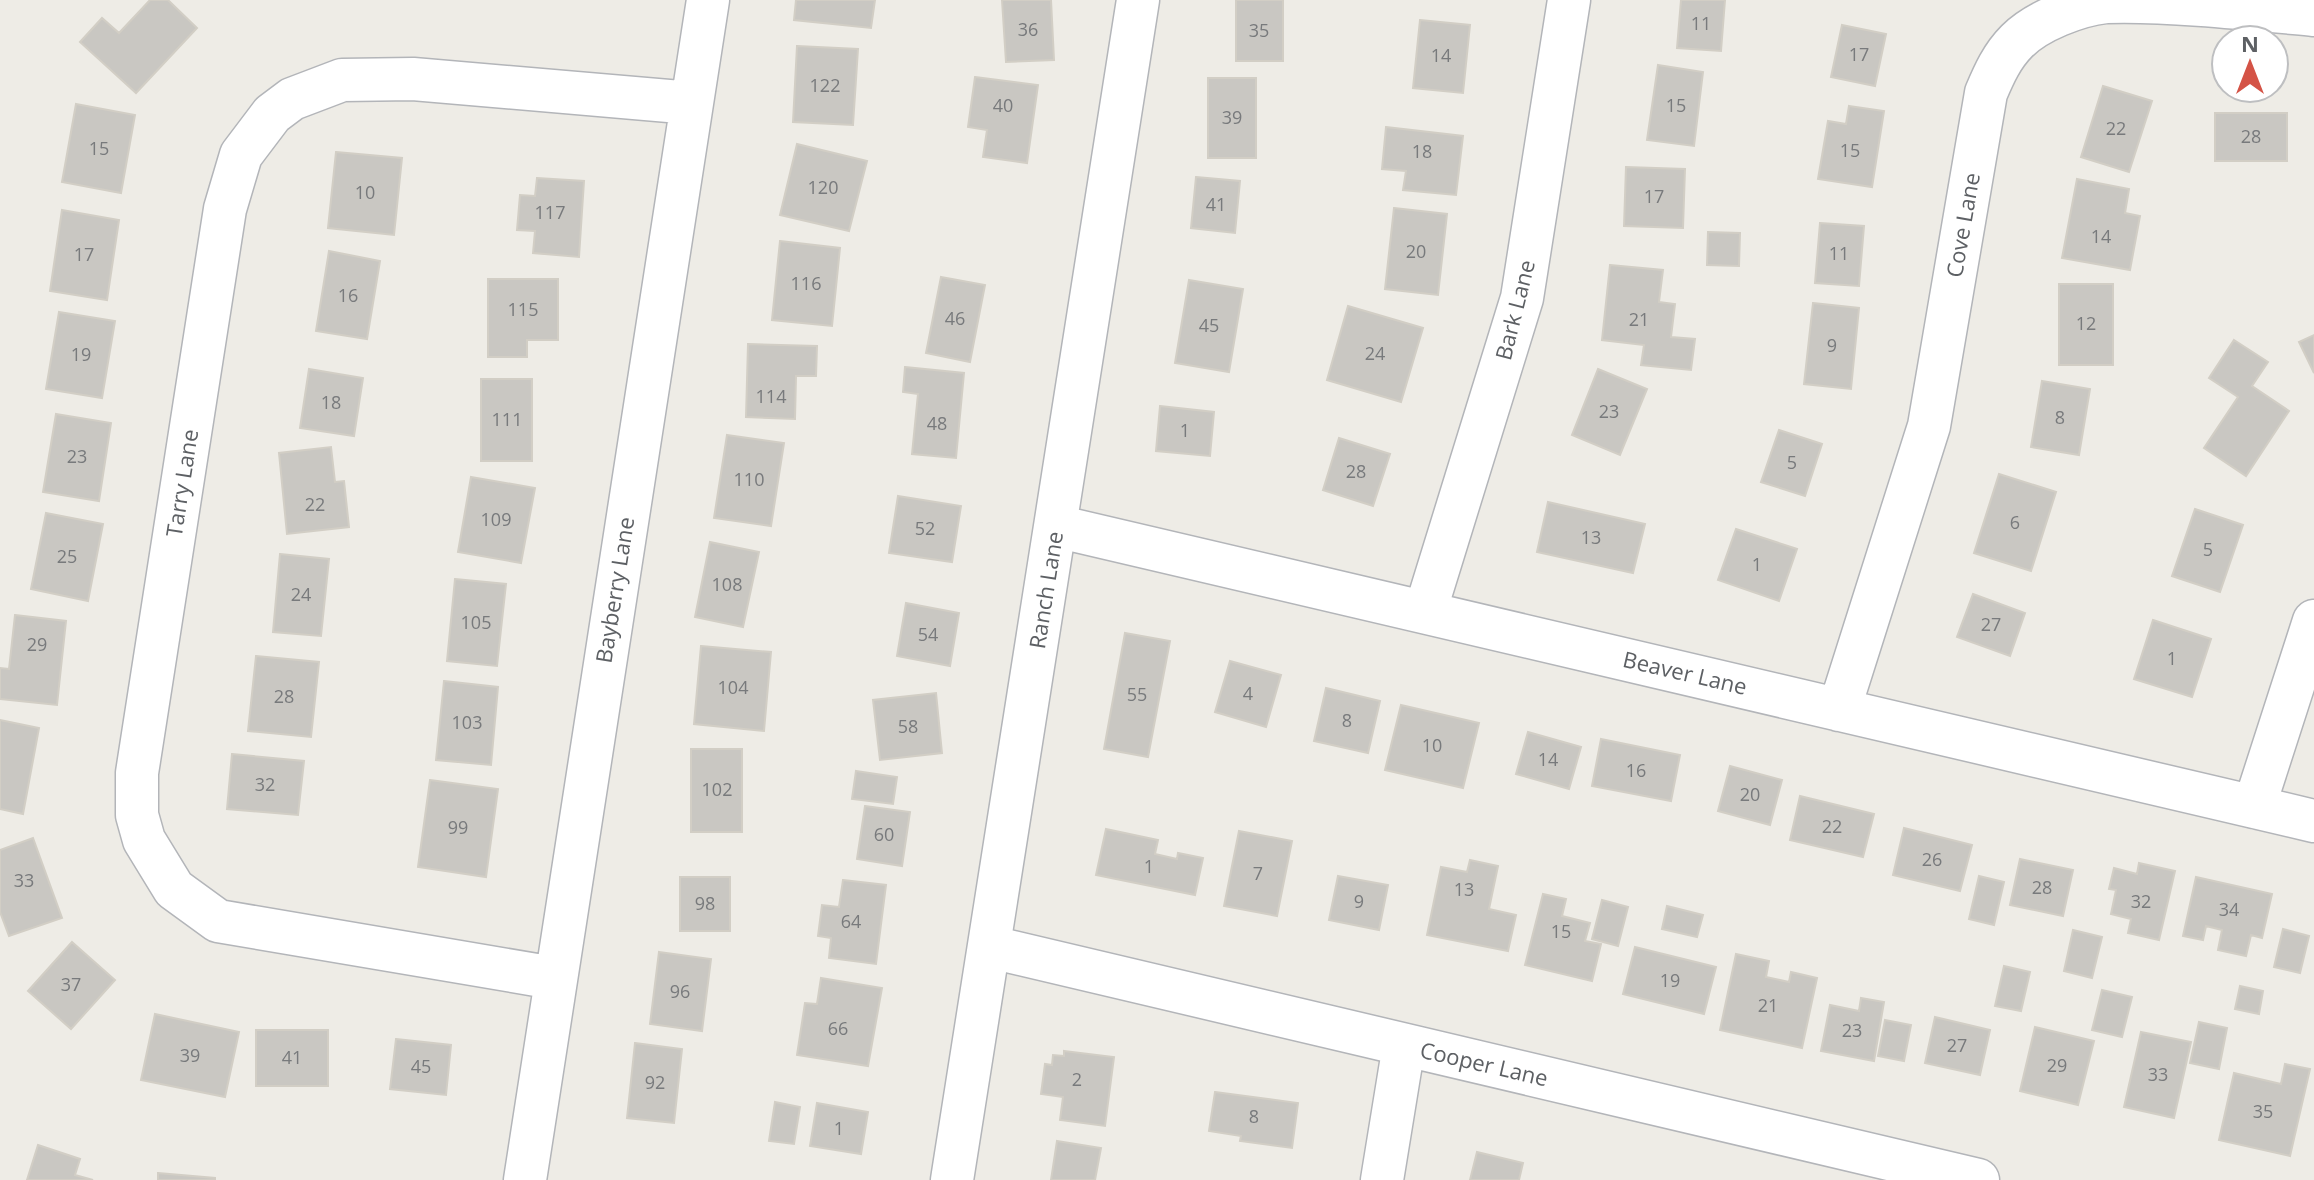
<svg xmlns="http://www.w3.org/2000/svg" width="2314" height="1180" viewBox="0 0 2314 1180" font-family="'Open Sans',sans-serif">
	<rect width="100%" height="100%" fill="#eeece6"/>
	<path fill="#c9c7c2" stroke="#d2cec5" stroke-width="2" d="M150 0H168L197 28 136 93 80 42 102 18 119 33Z
		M796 0H875L871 28 794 20Z
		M1002 0H1051L1054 60 1006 62Z
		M1236 0H1283V61H1236Z
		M1681 0H1725L1721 51 1677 48Z
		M1420 20 1470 25 1463 93 1413 88Z
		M1842 25 1886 34 1875 86 1831 77Z
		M797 46 858 49 853 125 793 122Z
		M1658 65 1703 72 1694 146 1647 140Z
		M975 77 1038 85 1027 163 983 157 987 130 968 127Z
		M1208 78H1256V158H1208Z
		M2103 86 2152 101 2129 172 2081 157Z
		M76 104 135 115 121 193 62 182Z
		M1849 106 1884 111 1872 187 1818 179 1828 121 1846 124Z
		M2215 113H2287V161H2215Z
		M1386 127 1463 136 1456 195 1403 190 1406 171 1382 169Z
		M797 144 867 161 849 231 780 215Z
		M336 152 402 158 394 235 328 228Z
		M1626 167 1685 169 1683 228 1624 226Z
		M1196 177 1240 181 1235 233 1191 228Z
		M537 178 584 181 579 257 533 253 535 231 517 230 520 195 535 196Z
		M2077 179 2129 189 2125 213 2140 216 2130 270 2062 258Z
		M1394 208 1447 214 1438 295 1385 289Z
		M62 210 119 220 107 300 50 291Z
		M1820 223 1864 226 1859 286 1815 283Z
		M1708 232 1740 233 1739 266 1707 265Z
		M780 241 840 248 832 326 772 320Z
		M329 251 380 261 367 339 316 331Z
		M1610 265 1663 270 1659 302 1675 304 1671 337 1695 339 1691 370 1641 365 1644 345 1602 340Z
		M941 277 985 285 970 362 926 353Z
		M488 279H558V340H527V357H488Z
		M1189 280 1243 289 1229 372 1175 363Z
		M2059 284H2113V365H2059Z
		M1813 303 1859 308 1851 389 1804 384Z
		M1348 306 1423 328 1401 402 1327 380Z
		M59 312 115 321 102 398 46 389Z
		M2314 335V373L2299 342Z
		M2234 340 2268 362 2252 386 2289 411 2246 476 2204 448 2238 397 2209 378Z
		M748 344 817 346 816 376H796L795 419 746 417Z
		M905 367 964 373 956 458 912 454 918 394 903 392Z
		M309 369 363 378 354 436 300 428Z
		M1598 369 1647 389 1620 455 1572 435Z
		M481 379H532V461H481Z
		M2042 381 2090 389 2079 455 2031 447Z
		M1160 406 1214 412 1210 456 1156 451Z
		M56 414 111 423 99 501 43 492Z
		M1779 430 1822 444 1805 496 1761 482Z
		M727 435 784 443 771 526 714 518Z
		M1339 438 1390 454 1373 506 1323 490Z
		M331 447 335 482 344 481 349 527 287 534 279 453Z
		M1999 474 2056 492 2031 571 1974 553Z
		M471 477 535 488 521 563 458 552Z
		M898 496 961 506 952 562 889 553Z
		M1548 502 1645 524 1633 573 1537 552Z
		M2195 509 2243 525 2220 592 2172 576Z
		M46 513 103 524 88 601 31 589Z
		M1736 529 1797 549 1779 601 1718 580Z
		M710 542 759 552 743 627 695 617Z
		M280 554 329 559 321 636 273 632Z
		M455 579 506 584 497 666 447 661Z
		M1973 594 2025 613 2010 656 1957 637Z
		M906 603 959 613 950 666 897 656Z
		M15 615 66 621 57 705 0 699V668L9 669Z
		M2153 620 2211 639 2192 697 2134 679Z
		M1125 633 1170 641 1148 757 1104 749Z
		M701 646 771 652 764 731 694 724Z
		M256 656 319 662 311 737 248 731Z
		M1230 661 1281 675 1266 727 1215 712Z
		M444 681 498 687 491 765 436 760Z
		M1326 688 1380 701 1368 753 1314 741Z
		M936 693 942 753 880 760 873 700Z
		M1401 705 1479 723 1463 788 1385 770Z
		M0 720 39 728 23 814 0 809Z
		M1528 732 1581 747 1569 789 1516 774Z
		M1601 739 1680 755 1671 801 1592 786Z
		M691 749H742V832H691Z
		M232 754 304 761 298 815 227 809Z
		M1730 766 1782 780 1770 825 1718 811Z
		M856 771 897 777 893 804 852 799Z
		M430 780 498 789 486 877 418 867Z
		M1800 796 1874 814 1863 857 1790 840Z
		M865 806 910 812 902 866 857 859Z
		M1904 828 1972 845 1960 891 1893 875Z
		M1106 829 1158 840 1155 854 1177 859 1178 853 1203 858 1195 895 1096 875Z
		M1239 831 1292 841 1277 916 1224 906Z
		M33 838 62 918 9 936 0 912V850Z
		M2020 859 2073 870 2063 916 2010 905Z
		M1470 860 1498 866 1489 909 1516 915 1508 951 1427 935 1441 867 1467 872Z
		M2139 863 2175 871 2159 940 2128 933 2131 919 2111 914 2116 890 2109 889 2114 868 2137 874Z
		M1338 876 1388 885 1379 930 1329 920Z
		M1979 876 2004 882 1994 925 1969 919Z
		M680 877H730V931H680Z
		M2196 877 2272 894 2262 938 2251 935 2246 956 2218 950 2222 930 2206 926 2203 940 2183 936Z
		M843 880 886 885 876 964 829 958 831 938 818 936 822 905 839 907Z
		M1543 894 1566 899 1562 916 1590 923 1585 941 1601 944 1592 981 1525 965Z
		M1602 900 1628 907 1618 946 1592 939Z
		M1667 906 1703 915 1697 937 1662 929Z
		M2283 929 2309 936 2300 973 2274 967Z
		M2073 930 2102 937 2092 978 2064 971Z
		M72 942 115 980 71 1029 28 991Z
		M1635 947 1716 967 1704 1014 1623 994Z
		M659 952 711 959 702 1031 650 1024Z
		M1736 954 1769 961 1766 977 1789 982 1791 972 1817 978 1802 1048 1720 1030Z
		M2004 966 2030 972 2021 1011 1995 1006Z
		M821 978 882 988 868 1066 797 1055 805 1003 817 1004Z
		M2240 986 2263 991 2259 1014 2235 1009Z
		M2102 990 2132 997 2122 1037 2092 1030Z
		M1861 998 1884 1002 1874 1061 1821 1051 1830 1005 1859 1011Z
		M155 1014 239 1032 225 1097 141 1080Z
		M1935 1017 1990 1030 1980 1075 1925 1063Z
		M1885 1020 1911 1025 1904 1061 1878 1056Z
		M2199 1022 2227 1028 2219 1069 2190 1063Z
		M2035 1027 2094 1041 2078 1105 2020 1091Z
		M256 1030H328V1086H256Z
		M2141 1032 2191 1042 2174 1118 2124 1107Z
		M396 1039 451 1045 446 1095 390 1089Z
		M635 1043 682 1049 674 1123 627 1118Z
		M1064 1051 1114 1057 1105 1126 1060 1120 1063 1097 1041 1094 1045 1064 1052 1065 1053 1055 1064 1056Z
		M2285 1064 2310 1069 2290 1156 2219 1140 2234 1073 2281 1084Z
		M1215 1092 1298 1103 1292 1148 1240 1141 1241 1136 1209 1131Z
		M775 1102 800 1107 794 1144 769 1141Z
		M817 1103 868 1112 861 1154 810 1146Z
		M1057 1141 1101 1148 1095 1180H1051Z
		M38 1145 80 1159 75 1175 93 1180H27Z
		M1477 1152 1523 1163 1519 1180H1470Z
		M158 1173 215 1178V1180H158Z"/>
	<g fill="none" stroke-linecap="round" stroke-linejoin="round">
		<g stroke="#b3b5b9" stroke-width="45">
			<path id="street" d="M1056 526 2314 821
				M1425 612 1522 298 1569 0
				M1839 710 1929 426 1986 93C1994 74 2002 56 2017 41 2037 21 2078 5 2106 2 2167 0 2251 9 2314 15
				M2254 807 2314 621
				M991 947 1978 1180
				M554 978 218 921 174 889 144 840 137 815V773L225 209 241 155 272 114 292 99 342 80 413 79 692 103
				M525 1180 708 0
				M952 1180 1138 0
				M1382 1180 1404 1045"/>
		</g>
		<use href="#street" stroke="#fff" stroke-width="42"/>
	</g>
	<g text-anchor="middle" stroke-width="6" stroke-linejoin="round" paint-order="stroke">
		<g font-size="18" fill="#787a7c">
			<text x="1701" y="30">11</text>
			<text x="1028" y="36">36</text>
			<text x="1259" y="37">35</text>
			<text x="1859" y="61">17</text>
			<text x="1441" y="62">14</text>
			<text x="825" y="92">122</text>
			<text x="1003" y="112">40</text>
			<text x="1676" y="112">15</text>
			<text x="1232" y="124">39</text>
			<text x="2116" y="135">22</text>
			<text x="2251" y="143">28</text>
			<text x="99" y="155">15</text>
			<text x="1850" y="157">15</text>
			<text x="1422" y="158">18</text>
			<text x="823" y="194">120</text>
			<text x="365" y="199">10</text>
			<text x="1654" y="203">17</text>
			<text x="1216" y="211">41</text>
			<text x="550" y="219">117</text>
			<text x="2101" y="243">14</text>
			<text x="1416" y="258">20</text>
			<text x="1839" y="260">11</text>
			<text x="84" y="261">17</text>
			<text x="806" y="290">116</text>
			<text x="348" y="302">16</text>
			<text x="523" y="316">115</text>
			<text x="955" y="325">46</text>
			<text x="1639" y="326">21</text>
			<text x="2086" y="330">12</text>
			<text x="1209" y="332">45</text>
			<text x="1832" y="352">9</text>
			<text x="1375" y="360">24</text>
			<text x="81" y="361">19</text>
			<text x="771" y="403">114</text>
			<text x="331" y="409">18</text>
			<text x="1609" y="418">23</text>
			<text x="2060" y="424">8</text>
			<text x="507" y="426">111</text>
			<text x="937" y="430">48</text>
			<text x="1185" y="437">1</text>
			<text x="77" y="463">23</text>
			<text x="1792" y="469">5</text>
			<text x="1356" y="478">28</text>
			<text x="749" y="486">110</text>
			<text x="315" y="511">22</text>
			<text x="496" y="526">109</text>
			<text x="2015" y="529">6</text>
			<text x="925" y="535">52</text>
			<text x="1591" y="544">13</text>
			<text x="2208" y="556">5</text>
			<text x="67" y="563">25</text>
			<text x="1757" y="571">1</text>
			<text x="727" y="591">108</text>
			<text x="301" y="601">24</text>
			<text x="476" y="629">105</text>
			<text x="1991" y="631">27</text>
			<text x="928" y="641">54</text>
			<text x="37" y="651">29</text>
			<text x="2172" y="665">1</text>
			<text x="733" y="694">104</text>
			<text x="1248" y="700">4</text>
			<text x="1137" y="701">55</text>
			<text x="284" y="703">28</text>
			<text x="1347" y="727">8</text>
			<text x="467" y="729">103</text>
			<text x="908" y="733">58</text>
			<text x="1432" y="752">10</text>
			<text x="1548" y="766">14</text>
			<text x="1636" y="777">16</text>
			<text x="265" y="791">32</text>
			<text x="717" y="796">102</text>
			<text x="1750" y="801">20</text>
			<text x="1832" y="833">22</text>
			<text x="458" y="834">99</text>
			<text x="884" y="841">60</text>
			<text x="1932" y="866">26</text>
			<text x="1149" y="873">1</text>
			<text x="1258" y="880">7</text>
			<text x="24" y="887">33</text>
			<text x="2042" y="894">28</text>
			<text x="1464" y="896">13</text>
			<text x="1359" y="908">9</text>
			<text x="2141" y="908">32</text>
			<text x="705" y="910">98</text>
			<text x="2229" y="916">34</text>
			<text x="851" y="928">64</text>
			<text x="1561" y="938">15</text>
			<text x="1670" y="987">19</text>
			<text x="71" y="991">37</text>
			<text x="680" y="998">96</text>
			<text x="1768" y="1012">21</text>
			<text x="838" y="1035">66</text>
			<text x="1852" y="1037">23</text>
			<text x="1957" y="1052">27</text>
			<text x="190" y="1062">39</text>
			<text x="292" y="1064">41</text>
			<text x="2057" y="1072">29</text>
			<text x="421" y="1073">45</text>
			<text x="2158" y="1081">33</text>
			<text x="1077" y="1086">2</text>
			<text x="655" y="1089">92</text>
			<text x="2263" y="1118">35</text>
			<text x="1254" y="1123">8</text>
			<text x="839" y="1135">1</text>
		</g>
		<g font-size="22" fill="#5d6064" stroke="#fff">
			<text transform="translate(1963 225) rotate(-80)" y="8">Cove Lane</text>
			<text transform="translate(1515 310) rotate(-76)" y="8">Bark Lane</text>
			<text transform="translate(182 483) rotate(-81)" y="8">Tarry Lane</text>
			<text transform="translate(615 590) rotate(-81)" y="8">Bayberry Lane</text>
			<text transform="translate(1046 590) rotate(-81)" y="8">Ranch Lane</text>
			<text transform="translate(1685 673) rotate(13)" y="8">Beaver Lane</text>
			<text transform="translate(1484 1064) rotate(13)" y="8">Cooper Lane</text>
		</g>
	</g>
	<g transform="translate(2250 64)"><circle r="38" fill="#ffffff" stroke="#bebfc1" stroke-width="2"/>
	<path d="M0-6L14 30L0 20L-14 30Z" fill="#d45346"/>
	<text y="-12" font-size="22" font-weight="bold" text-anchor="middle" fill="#5d6064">N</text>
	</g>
</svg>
